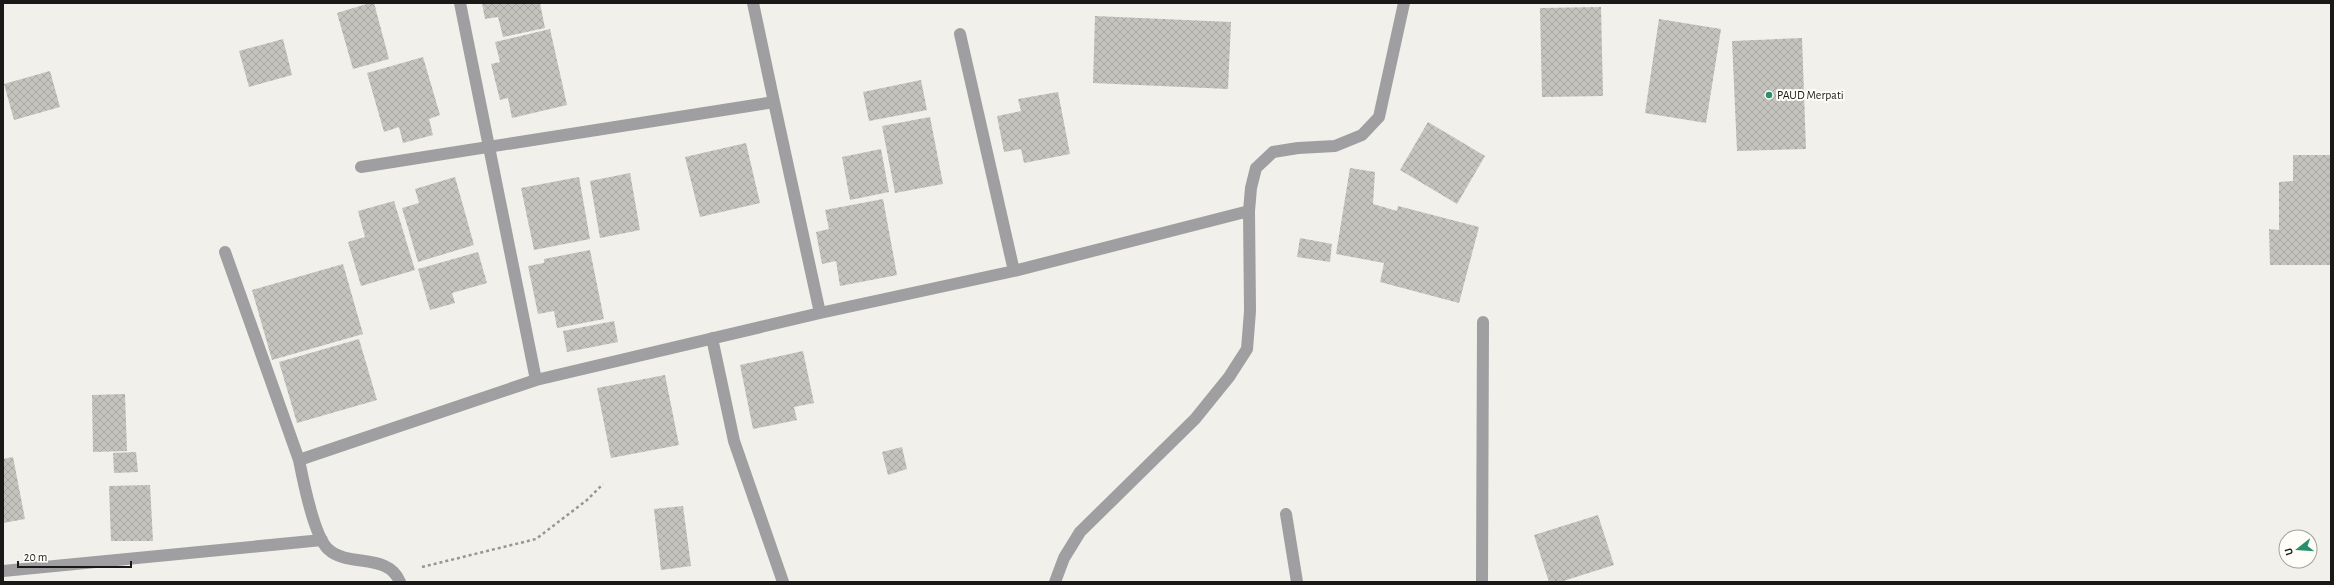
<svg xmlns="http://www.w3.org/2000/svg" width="2334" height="585" viewBox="0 0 2334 585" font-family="'Alegreya Sans',sans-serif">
	<defs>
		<pattern id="building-cross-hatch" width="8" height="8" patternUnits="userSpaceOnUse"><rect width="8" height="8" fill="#c4c3bd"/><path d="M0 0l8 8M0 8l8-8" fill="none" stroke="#a8a7a2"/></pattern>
	</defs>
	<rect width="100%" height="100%" fill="#f1f0ea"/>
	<path fill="url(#building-cross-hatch)" d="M370 3H374L389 59 353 69 337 13Z
		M482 3H540L545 28 503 37 498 17 485 19Z
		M1601 7 1603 96 1542 97 1540 8Z
		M1095 16 1231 22 1228 89 1093 83Z
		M1659 19 1721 29 1706 123 1645 113Z
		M550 29 567 105 512 118 508 98 500 100 491 64 500 62 495 42Z
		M1802 38 1806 149 1737 151 1732 41Z
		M283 39 292 75 249 87 239 51Z
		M423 57 440 115 429 119 433 135 403 143 399 127 384 132 367 73Z
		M50 71 60 107 14 120 4 84Z
		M921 80 927 110 869 121 863 92Z
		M1058 92 1070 154 1024 163 1021 149 1004 152 997 116 1021 111 1018 99Z
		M930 117 943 184 895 193 882 126Z
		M1428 122 1485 156 1457 204 1400 170Z
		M746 143 760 203 700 217 685 157Z
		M881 149 889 192 850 200 842 157Z
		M2293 155H2331V265H2270L2269 229 2279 230V182L2293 181Z
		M1350 168 1375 172 1373 204 1397 211 1398 206 1479 227 1459 303 1380 282 1384 263 1336 254Z
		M630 173 640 230 600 238 590 181Z
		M455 177 474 245 418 262 402 208 419 203 415 189Z
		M579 177 590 239 534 250 521 188Z
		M883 199 897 275 840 286 836 261 822 264 816 232 829 229 825 210Z
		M394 201 415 270 361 286 348 242 365 237 358 211Z
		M1300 238 1332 244 1330 262 1297 257Z
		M590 250 604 319 557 328 554 311 538 314 528 266 544 263V259Z
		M478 252 487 283 452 293 455 303 430 310 418 269Z
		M343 264 363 334 272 360 252 290Z
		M614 321 618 342 567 352 563 331Z
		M359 339 377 400 297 423 279 362Z
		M803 351 814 403 794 407 797 420 753 429 740 365Z
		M665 375 679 445 611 458 597 388Z
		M125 394 127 451 93 452 92 395Z
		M902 447 907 469 888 475 882 452Z
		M136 452 138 472 114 473 113 453Z
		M13 457 25 519 3 523V459Z
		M150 485 153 541H111L109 486Z
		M683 506 691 566 661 570 654 509Z
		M1598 515 1614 565 1560 582H1549L1534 535Z"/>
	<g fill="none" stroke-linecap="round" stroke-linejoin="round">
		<path stroke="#979691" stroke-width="2.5" stroke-dasharray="3 3" stroke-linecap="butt" d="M422 567 536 539 587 500 603 484"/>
		<path stroke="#9f9fa2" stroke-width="12" d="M460 3 536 380 820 313 1014 271 1249 211
			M753 3 774 102
			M960 34 1014 271
			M361 167 774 102 820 313
			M225 252 299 460C303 480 314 536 328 549 348 568 388 552 400 582
			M712 338 734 441 783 582
			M299 460 536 380
			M1286 514 1297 582
			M3 571 322 540
			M1055 582 1064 558 1080 532 1195 419 1229 377 1247 349 1250 311 1249 211 1251 188 1256 168 1273 152 1298 148 1335 146 1362 135 1379 117 1404 3
			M1482 582 1483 322"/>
	</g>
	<circle fill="#278f6d" stroke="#fffdf8" stroke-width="1.5" cx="1769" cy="95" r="4"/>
	<g text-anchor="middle" stroke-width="4" stroke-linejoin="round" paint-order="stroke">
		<g font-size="12" fill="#1a1917" stroke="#fffdf8" text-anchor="start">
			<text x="1777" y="99">PAUD Merpati</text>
		</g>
	</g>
	<rect width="2334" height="585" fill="none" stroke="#1a1917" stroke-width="8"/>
	<g transform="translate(2298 549) rotate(253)"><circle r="19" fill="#fffdf8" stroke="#a3a29e"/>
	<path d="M0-3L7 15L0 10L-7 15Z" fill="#278f6d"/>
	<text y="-6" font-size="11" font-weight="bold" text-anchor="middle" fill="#1a1917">U</text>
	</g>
	<path d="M18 561v6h113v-6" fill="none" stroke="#1a1917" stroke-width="2"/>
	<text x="24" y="561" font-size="12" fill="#1a1917" stroke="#fffdf8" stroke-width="3" paint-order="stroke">20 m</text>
</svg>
